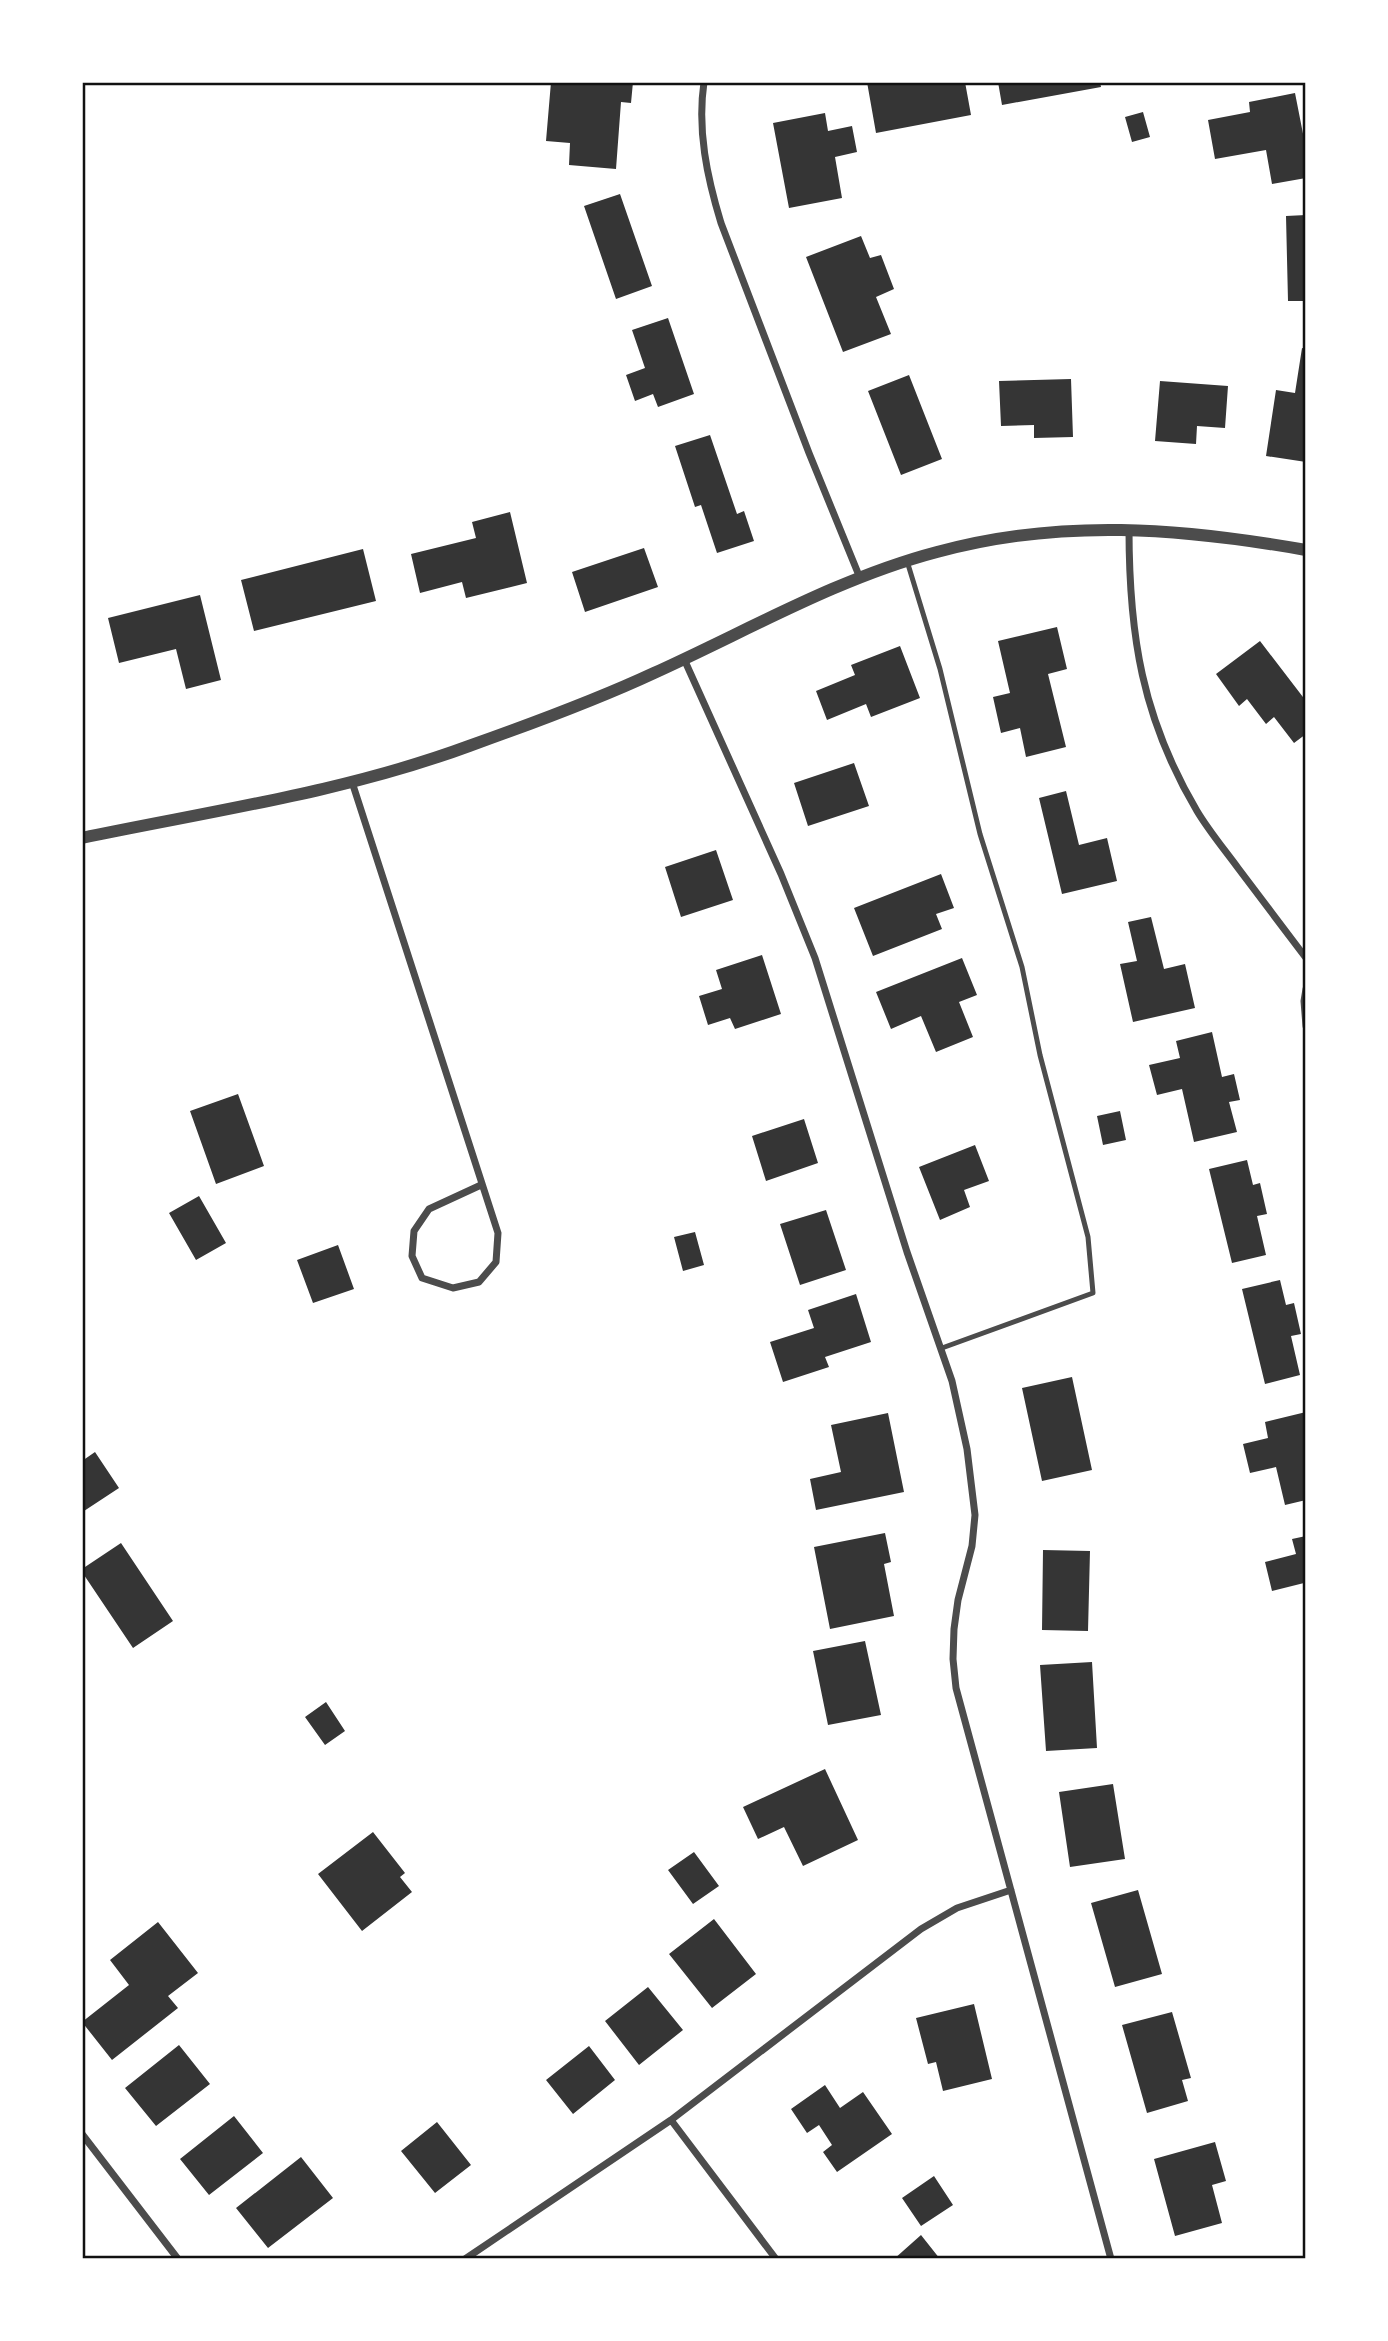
<svg xmlns="http://www.w3.org/2000/svg" width="1388" height="2341" viewBox="0 0 1388 2341" font-family="'Exo 2',sans-serif">
	<rect width="100%" height="100%" fill="#fff"/>
	<path fill="#353535" d="M551 82H633L631 103 621 102 616 169 569 165 570 143 546 141Z
		M867 82H965L971 115 876 133Z
		M998 82H1100L1101 87 1002 105Z
		M1295 93 1306 149V178L1272 184 1266 150 1215 159 1208 120 1250 112 1249 102Z
		M1143 112 1150 137 1132 142 1125 117Z
		M825 113 828 131 852 126 857 152 835 157 842 198 789 208 773 123Z
		M620 194 652 286 616 299 584 206Z
		M1306 215V301H1288L1286 216Z
		M861 236 870 258 881 255 894 289 876 297 891 334 843 352 806 257Z
		M668 318 694 394 658 407 653 394 635 401 626 375 645 368 632 330Z
		M1302 348 1306 349V462L1266 456 1276 390 1295 393Z
		M909 375 942 459 901 475 868 391Z
		M1071 379 1073 437 1034 438V425L1001 426 999 381Z
		M1160 381 1228 386 1225 428 1197 426 1196 444 1155 441Z
		M710 435 737 514 744 511 754 541 717 553 701 505 695 507 675 446Z
		M510 512 527 583 466 598 462 582 420 593 411 554 476 538 472 522Z
		M644 548 658 587 585 612 572 572Z
		M363 549 376 601 254 631 241 580Z
		M200 595 221 680 186 689 176 649 119 663 108 618Z
		M1057 627 1067 669 1048 674 1066 747 1026 757 1020 728 1001 733 993 697 1010 693 998 641Z
		M1260 641 1306 701V734L1294 743 1274 717 1266 724 1247 699 1239 706 1216 674Z
		M900 646 920 698 871 717 866 704 827 720 816 691 855 675 851 665Z
		M854 763 869 806 808 826 794 783Z
		M1066 791 1079 845 1107 838 1117 881 1062 894 1039 798Z
		M716 850 733 900 681 917 665 867Z
		M941 874 954 908 936 914 942 929 873 956 854 908Z
		M1151 917 1164 969 1185 964 1195 1008 1133 1022 1120 964 1137 961 1128 922Z
		M762 955 781 1014 735 1029 730 1018 708 1025 699 996 722 989 716 970Z
		M962 958 977 995 959 1002 973 1037 936 1052 921 1016 891 1029 876 992Z
		M1212 1032 1222 1077 1234 1074 1240 1100 1229 1102 1237 1132 1194 1142 1182 1089 1157 1095 1149 1065 1180 1058 1176 1041Z
		M238 1094 264 1166 216 1184 190 1111Z
		M1120 1111 1126 1140 1103 1145 1097 1116Z
		M804 1119 818 1163 766 1181 752 1136Z
		M975 1145 989 1181 964 1190 970 1207 940 1220 919 1167Z
		M1247 1160 1253 1185 1260 1183 1267 1214 1257 1216 1266 1255 1232 1263 1209 1169Z
		M199 1196 226 1243 196 1260 169 1213Z
		M826 1210 846 1270 800 1285 780 1224Z
		M695 1232 704 1265 683 1271 674 1237Z
		M338 1245 354 1289 313 1303 297 1260Z
		M1280 1280 1286 1305 1294 1303 1301 1334 1291 1336 1300 1375 1265 1384 1242 1289Z
		M856 1294 871 1342 825 1357 829 1367 783 1382 770 1342 814 1328 808 1310Z
		M1072 1377 1092 1470 1042 1481 1022 1388Z
		M1306 1412V1500L1285 1505 1276 1467 1250 1473 1243 1444 1268 1438 1265 1422Z
		M888 1413 904 1492 816 1510 810 1479 841 1472 831 1425Z
		M95 1452 119 1488 84 1511 82 1461Z
		M885 1533 891 1562 884 1564 894 1616 830 1629 814 1547Z
		M1306 1536V1588L1304 1583 1272 1591 1265 1562 1296 1554 1292 1539Z
		M121 1543 173 1621 133 1648 82 1572V1569Z
		M1043 1550 1090 1551 1088 1631 1042 1630Z
		M865 1641 881 1715 828 1725 813 1651Z
		M1092 1662 1097 1748 1046 1751 1040 1665Z
		M326 1702 345 1731 325 1745 305 1717Z
		M825 1769 858 1840 803 1866 784 1827 758 1839 743 1807Z
		M1113 1784 1125 1859 1070 1867 1059 1792Z
		M373 1832 405 1873 400 1877 412 1892 362 1931 318 1874Z
		M694 1852 719 1886 693 1904 668 1870Z
		M1138 1890 1162 1974 1115 1987 1091 1903Z
		M714 1919 756 1974 712 2008 669 1954Z
		M158 1922 198 1973 168 1996 178 2008 112 2060 82 2022 129 1985 110 1960Z
		M648 1987 683 2030 639 2065 605 2021Z
		M974 2004 992 2079 943 2091 936 2062 928 2064 916 2018Z
		M1172 2012 1191 2078 1182 2080 1188 2101 1147 2113 1122 2025Z
		M179 2045 210 2084 156 2126 125 2088Z
		M589 2046 615 2080 573 2114 546 2080Z
		M825 2085 840 2108 863 2092 892 2134 837 2172 823 2152 832 2145 819 2125 807 2133 791 2109Z
		M234 2116 263 2153 209 2195 180 2159Z
		M437 2122 471 2165 435 2193 401 2151Z
		M1215 2142 1226 2181 1212 2185 1222 2223 1175 2236 1154 2159Z
		M301 2157 333 2198 268 2248 236 2208Z
		M934 2176 953 2205 921 2226 902 2198Z
		M921 2235 940 2259H894Z"/>
	<g fill="none" stroke-linecap="round" stroke-linejoin="round">
		<path stroke="#4c4c4c" stroke-width="5" d="M907 561 940 669 980 834 1022 967 1040 1055 1088 1237 1093 1293 942 1348"/>
		<path stroke="#4c4c4c" stroke-width="7" d="M704 82C697 130 707 177 721 223L809 453 860 578
			M1129 529C1129 635 1142 718 1197 811 1209 831 1224 849 1238 868 1261 898 1283 928 1306 958
			M684 659 781 874 815 958 907 1252 952 1381 967 1449 975 1515 972 1546 958 1600 954 1629 953 1659 956 1688 1111 2259
			M352 782 498 1233 496 1262 479 1282 453 1288 422 1278 412 1256 414 1231 429 1209 481 1185
			M1306 989 1304 1001 1306 1026
			M671 2120 776 2259
			M82 2134 178 2259
			M465 2259 671 2120 921 1929 957 1908 1011 1890"/>
		<path stroke="#4c4c4c" stroke-width="12" d="M82 838C211 811 345 792 469 746 531 724 594 701 654 673 747 631 838 578 937 552 1061 518 1181 528 1306 550"/>
	</g>
	<rect width="1388" height="2341" fill="none" stroke="#ffffff" stroke-width="168"/>
	<rect x="84" y="84" width="1220" height="2173" fill="none" stroke="#111" stroke-width="2.5"/>
</svg>
